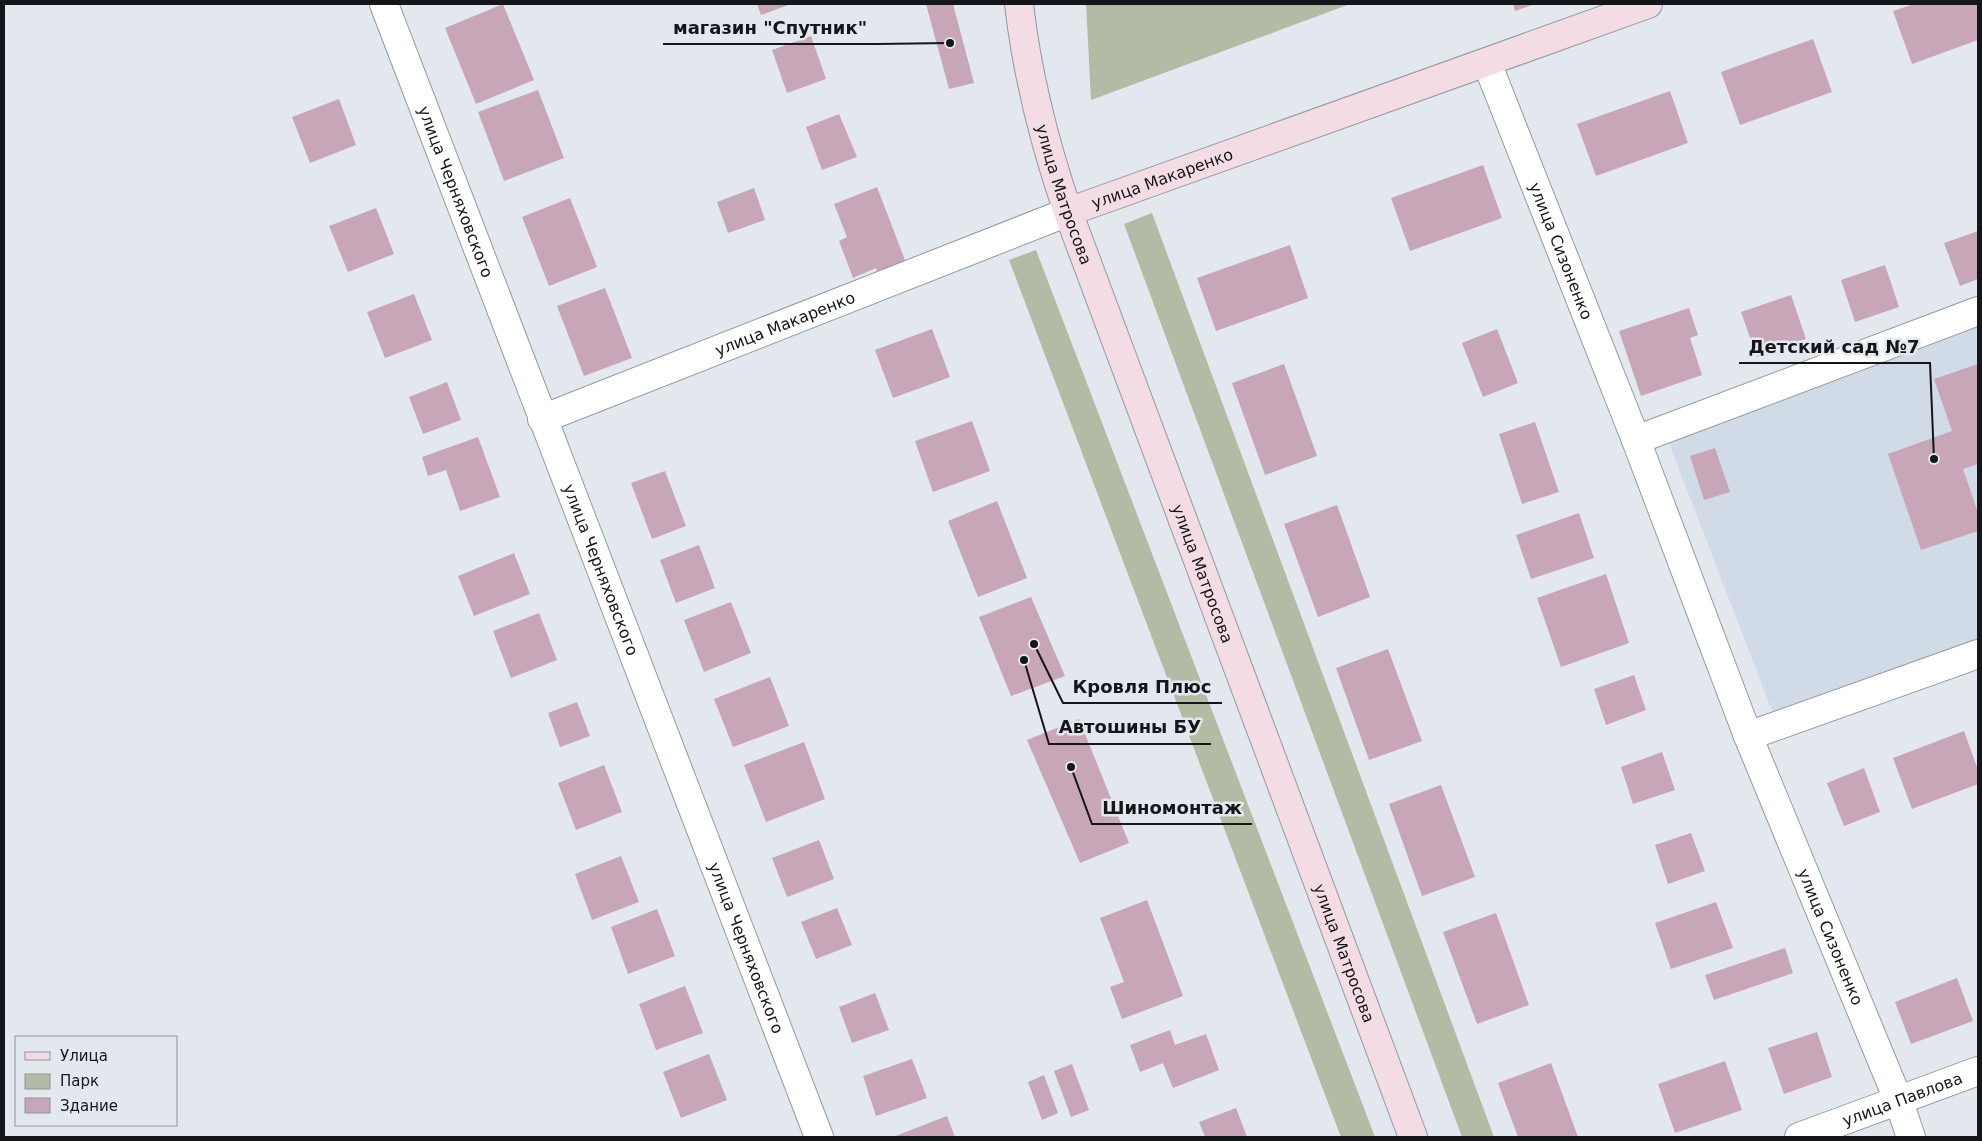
<svg xmlns="http://www.w3.org/2000/svg" width="1982" height="1141" viewBox="0 0 1982 1141" font-family="'DejaVu Sans',sans-serif">
	<rect width="100%" height="100%" fill="#e3e8ef"/>
	<path fill="#d0dbe7" d="M1978 326V641L1774 716 1667 438Z"/>
	<path fill="#b3bba4" d="M1086 4H1350L1091 100Z
		M1152 213 1494 1137H1462L1124 224Z
		M1036 250 1375 1137H1341L1009 260Z"/>
	<path fill="#c7a6b7" d="M503 4 534 80 476 104 445 28Z
		M757 4H791L761 15Z
		M926 4H953L974 83 949 89Z
		M1513 4H1535L1515 11Z
		M1914 4H1978V40L1912 64 1893 11Z
		M811 36 826 79 787 93 772 50Z
		M1813 39 1832 92 1740 125 1721 72Z
		M538 90 564 158 504 181 478 112Z
		M1670 91 1688 143 1596 176 1577 124Z
		M339 99 356 145 310 163 292 117Z
		M839 114 857 157 822 170 806 127Z
		M1483 165 1502 218 1410 251 1391 198Z
		M877 187 908 268 880 279 876 268 853 278 839 241 847 237 834 204Z
		M754 188 765 220 728 233 717 202Z
		M570 198 597 267 549 286 522 217Z
		M376 208 394 254 348 272 329 226Z
		M1978 231V279L1960 286 1944 243Z
		M1290 245 1308 298 1216 331 1197 278Z
		M1885 265 1899 307 1855 322 1841 280Z
		M605 288 632 358 584 376 557 306Z
		M414 294 432 340 385 358 367 312Z
		M1791 295 1806 339 1757 357 1741 312Z
		M1689 308 1698 335 1690 338 1702 375 1641 396 1619 331Z
		M932 329 950 377 893 398 875 350Z
		M1497 329 1518 383 1483 397 1462 343Z
		M1284 364 1317 456 1265 475 1232 383Z
		M1978 364V464L1963 469 1978 513V531L1921 550 1888 454 1952 431 1934 379Z
		M447 382 461 420 423 434 409 397Z
		M972 421 990 471 933 492 915 441Z
		M1535 422 1559 492 1522 504 1499 434Z
		M478 437 500 497 460 511 446 470 428 476 422 457Z
		M1715 448 1730 492 1704 500 1690 456Z
		M665 471 686 526 652 539 631 483Z
		M997 501 1027 578 978 597 948 521Z
		M1337 505 1370 597 1318 617 1284 524Z
		M1579 513 1594 558 1531 579 1516 535Z
		M699 545 715 588 676 603 660 560Z
		M514 553 530 594 474 616 458 576Z
		M1606 574 1629 643 1561 667 1537 598Z
		M1031 597 1065 676 1011 696 979 617Z
		M731 602 751 653 704 672 684 620Z
		M539 613 557 660 511 678 493 631Z
		M1388 649 1422 741 1369 760 1336 668Z
		M1634 675 1646 710 1606 725 1594 689Z
		M770 677 789 726 733 747 714 699Z
		M577 702 590 736 560 747 548 713Z
		M1079 719 1129 843 1080 863 1027 740Z
		M1964 731 1978 770V784L1912 809 1893 758Z
		M804 742 825 799 766 822 744 765Z
		M1662 752 1675 790 1633 804 1621 767Z
		M604 765 622 812 576 830 558 783Z
		M1864 768 1880 812 1844 826 1827 783Z
		M1441 785 1475 877 1422 896 1389 804Z
		M1691 833 1705 871 1668 884 1655 845Z
		M819 840 834 879 787 897 772 858Z
		M621 856 639 902 592 920 575 874Z
		M1147 900 1183 996 1122 1019 1110 987 1124 982 1100 918Z
		M1716 902 1733 948 1671 969 1655 923Z
		M837 908 852 945 816 959 801 922Z
		M657 909 675 956 628 974 611 927Z
		M1496 913 1529 1005 1477 1024 1443 932Z
		M1785 948 1793 973 1714 1000 1705 975Z
		M1957 978 1973 1021 1911 1044 1895 1002Z
		M685 986 703 1033 656 1050 639 1004Z
		M875 993 889 1030 852 1043 839 1007Z
		M1170 1030 1175 1045 1206 1034 1219 1070 1173 1088 1163 1063 1140 1072 1130 1045Z
		M1817 1032 1832 1077 1784 1094 1768 1048Z
		M709 1054 727 1100 681 1118 663 1072Z
		M912 1059 927 1098 876 1116 863 1076Z
		M1725 1061 1742 1110 1675 1133 1658 1084Z
		M1551 1063 1578 1137H1518L1498 1083Z
		M1072 1064 1089 1110 1071 1117 1054 1071Z
		M1044 1075 1058 1113 1042 1120 1028 1082Z
		M1236 1108 1247 1137H1205L1199 1122Z
		M947 1116 955 1137H893Z"/>
	<g fill="none" stroke-linecap="round" stroke-linejoin="round">
		<g stroke="#93999f" stroke-width="30">
			<g id="street">
				<path id="s1" d="M384 4 819 1137"/>
				<path id="s2" d="M1487 63 1636 440 1748 736 1899 1102 1911 1137"/>
				<path id="s3" d="M542 419 1068 212"/>
				<path d="M1636 440 1978 311"/>
				<path d="M1748 736 1978 654"/>
				<path id="s4" d="M1799 1137 1978 1071"/>
			</g>
		</g>
		<g stroke="#93999f" stroke-width="30">
			<g id="secondary">
				<path id="s5" d="M1019 4C1027 74 1045 145 1068 212L1413 1137"/>
				<path id="s6" d="M1068 212 1648 4"/>
			</g>
		</g>
		<use href="#street" stroke="#fff" stroke-width="28"/>
		<use href="#secondary" stroke="#f3dce4" stroke-width="28"/>
	</g>
	<g text-anchor="middle" stroke-width="5" stroke-linejoin="round" paint-order="stroke">
		<g font-size="16" fill="#141619" stroke="#e3e8ef">
			<text dy="6" stroke="none"><textPath href="#s6" startOffset="100">улица Макаренко</textPath></text>
			<text dy="6" stroke="none"><textPath href="#s1" startOffset="201">улица Черняховского</textPath></text>
			<text dy="6" stroke="none"><textPath href="#s5" startOffset="196">улица Матросова</textPath></text>
			<text dy="6" stroke="none"><textPath href="#s2" startOffset="202">улица Сизоненко</textPath></text>
			<text dy="6" stroke="none"><textPath href="#s3" startOffset="261">улица Макаренко</textPath></text>
			<text dy="6" stroke="none"><textPath href="#s1" startOffset="606">улица Черняховского</textPath></text>
			<text dy="6" stroke="none"><textPath href="#s5" startOffset="600">улица Матросова</textPath></text>
			<text dy="6" stroke="none"><textPath href="#s2" startOffset="939">улица Сизоненко</textPath></text>
			<text dy="6" stroke="none"><textPath href="#s1" startOffset="1011">улица Черняховского</textPath></text>
			<text dy="6" stroke="none"><textPath href="#s5" startOffset="1005">улица Матросова</textPath></text>
			<text dy="6" stroke="none"><textPath href="#s4" startOffset="110">улица Павлова</textPath></text>
		</g>
	</g>
	<path fill="none" stroke="#141619" stroke-width="2" d="M950 43L877 44H663M1934 459L1930 363H1739M1034 644L1063 703H1222M1024 660L1049 744H1211M1071 767L1092 824H1252"/>
	<g fill="#141619" stroke="#e3e8ef" stroke-width="2">
		<circle cx="950" cy="43" r="5"/>
		<circle cx="1934" cy="459" r="5"/>
		<circle cx="1034" cy="644" r="5"/>
		<circle cx="1024" cy="660" r="5"/>
		<circle cx="1071" cy="767" r="5"/>
	</g>
	<g font-size="18" text-anchor="middle" font-weight="bold" fill="#141619" stroke="#e3e8ef" stroke-width="5" stroke-linejoin="round" paint-order="stroke">
		<text x="770" y="34">магазин "Спутник"</text>
		<text x="1834" y="353">Детский сад №7</text>
		<text x="1142" y="693">Кровля Плюс</text>
		<text x="1130" y="733">Автошины БУ</text>
		<text x="1172" y="814">Шиномонтаж</text>
	</g>
	<rect width="1982" height="1141" fill="none" stroke="#141619" stroke-width="10"/>
	<rect x="15" y="1036" width="162" height="90" fill="#e3e8ef" stroke="#909499"/>
	<rect x="25" y="1052" width="25" height="8" fill="#f3dce4" stroke="#909499"/>
	<text x="60" y="1061" font-size="15" fill="#141619">Улица</text>
	<rect x="25" y="1074" width="25" height="15" fill="#b3bba4" stroke="#909499"/>
	<text x="60" y="1086" font-size="15" fill="#141619">Парк</text>
	<rect x="25" y="1098" width="25" height="15" fill="#c7a6b7" stroke="#909499"/>
	<text x="60" y="1111" font-size="15" fill="#141619">Здание</text>
</svg>
